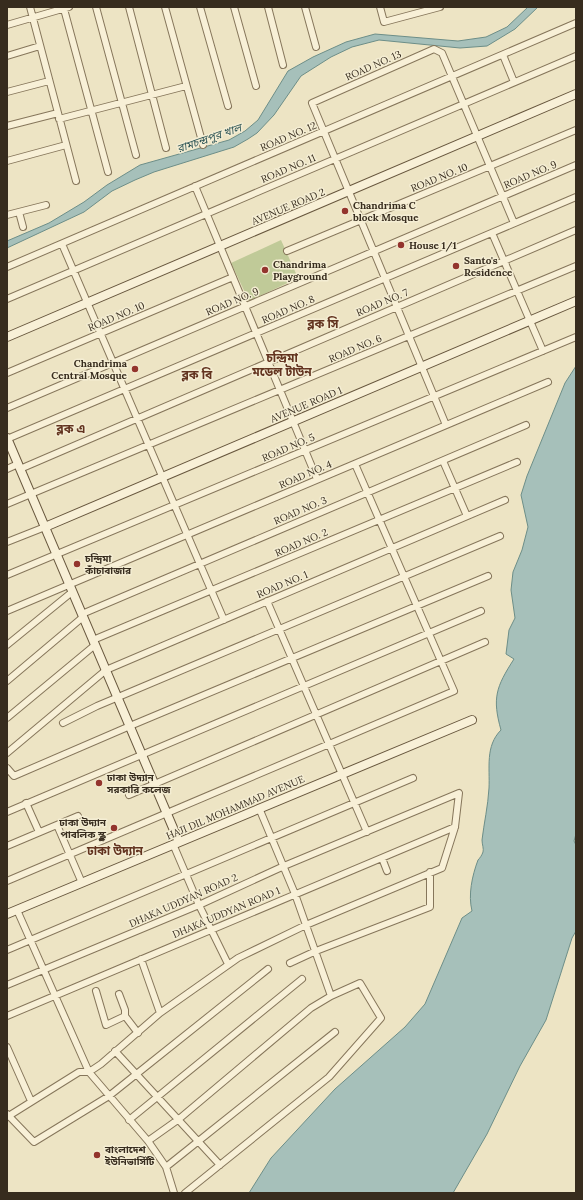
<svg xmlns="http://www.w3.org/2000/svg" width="583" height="1200" viewBox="0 0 583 1200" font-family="Lora,'Noto Sans Bengali',serif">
	<rect width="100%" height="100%" fill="#ede4c4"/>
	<path fill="#c0ca98" d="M281 240 298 278 249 301 231 263Z"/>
	<path fill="#a6c0ba" stroke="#6d8e88" d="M528 7H538L515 29 487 46 460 48 379 40 352 47 331 57 301 76 274 115 257 133 248 139 234 147 154 172 135 180 112 191 84 212 7 248V241L49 223 84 202 107 185 140 165 229 140 245 131 258 120 288 71 313 57 346 42 375 34 458 41 486 37 507 27Z
		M576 366V834L574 841 576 845V931L572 938 546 1020 520 1066 487 1134 453 1193H249L271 1158 335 1089 405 1027 425 1004 462 918 472 911C468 895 472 876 478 860 480 858 482 855 483 852 484 849 482 844 482 840 484 823 488 806 489 788 490 768 485 746 501 730 492 698 496 687 514 659L506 654 509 630 515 618 511 590 513 572 522 550 528 527 521 495 527 476 565 383Z"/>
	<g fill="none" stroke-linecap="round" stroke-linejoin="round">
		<g stroke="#86765b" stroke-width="8">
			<path id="street" d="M30 7 76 181
				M96 7 136 155
				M129 7 166 148
				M165 7 203 145
				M200 7 228 106
				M234 7 256 86
				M268 7 283 65
				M305 7 316 47
				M380 7 384 22 440 7
				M64 9 108 172
				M7 25 69 7
				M503 55 514 82
				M7 56 40 46
				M7 92 49 81
				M59 119 186 86
				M7 126 58 113
				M7 161 66 145
				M195 186 317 479
				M19 212 23 227
				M7 215 46 205
				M492 233 543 351
				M62 244 224 620
				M287 251 576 130
				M7 267 576 23
				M7 299 576 56
				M7 373 233 277
				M7 408 576 165
				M446 425 312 103 434 49 442 53 514 223
				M7 439 576 197
				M443 461 467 516
				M7 469 18 464
				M20 469 576 230
				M7 504 576 266
				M7 542 45 527
				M7 575 576 337
				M267 601 367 832
				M7 611 548 382
				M82 614 526 425
				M93 640 517 462
				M7 645 72 592
				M7 681 83 617
				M7 718 95 645
				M63 723 97 706 500 536
				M7 753 106 670 505 500
				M7 768 14 776 130 726 488 576
				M129 795 485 642
				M26 803 39 832
				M259 808 295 894 331 996
				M7 812 481 611
				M57 825 82 883
				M173 844 199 905 228 964
				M7 846 78 816
				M382 858 387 871
				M7 881 454 691 355 464
				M17 910 89 1072 148 1141 166 1167 174 1193
				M7 950 413 778
				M141 959 160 1013
				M290 963 316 951 430 907V872
				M7 985 199 905 284 866 459 793 455 827 442 868 306 925 238 958 160 1013 101 1064 89 1072H79L7 1117
				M96 991 106 1025 125 1016
				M119 994 125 1010V1016L138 1033
				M7 1016 455 827
				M7 1047 31 1101
				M115 1051 220 1165
				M7 1114 34 1142 109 1096 268 969
				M129 1120 302 979
				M148 1141 179 1119 311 1008 331 996 360 983 381 1018 329 1077 185 1193
				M166 1167 335 1032"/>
		</g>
		<g stroke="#68573e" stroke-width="10">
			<path id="secondary" d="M7 337 576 94
				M7 438 179 842
				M45 527 576 301
				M7 914 472 720"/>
		</g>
		<use href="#street" stroke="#f8f0d7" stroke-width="6"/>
		<use href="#secondary" stroke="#f8f0d7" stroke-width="8"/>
	</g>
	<g fill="#93342d" stroke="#f4edd3" stroke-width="1.5">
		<circle cx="345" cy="211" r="4"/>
		<circle cx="401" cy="245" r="4"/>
		<circle cx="456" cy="266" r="4"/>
		<circle cx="265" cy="270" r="4"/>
		<circle cx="135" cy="369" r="4"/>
		<circle cx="77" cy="564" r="4"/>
		<circle cx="99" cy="783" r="4"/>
		<circle cx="114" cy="828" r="4"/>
		<circle cx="97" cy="1155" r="4"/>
	</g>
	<g text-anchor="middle" stroke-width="3" stroke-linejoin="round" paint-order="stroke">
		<g font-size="10" fill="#372c1e" stroke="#f4edd3">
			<text transform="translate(373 65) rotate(-24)" y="4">ROAD NO. 13</text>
			<text transform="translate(288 136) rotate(-23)" y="4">ROAD NO. 12</text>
			<text transform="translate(288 168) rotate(-23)" y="4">ROAD NO. 11</text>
			<text transform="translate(530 174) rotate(-23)" y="4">ROAD NO. 9</text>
			<text transform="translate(439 177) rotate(-22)" y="4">ROAD NO. 10</text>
			<text transform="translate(288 206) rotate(-23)" y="4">AVENUE ROAD 2</text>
			<text transform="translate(232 301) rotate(-23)" y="4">ROAD NO. 9</text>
			<text transform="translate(382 302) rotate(-23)" y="4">ROAD NO. 7</text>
			<text transform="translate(288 309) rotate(-23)" y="4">ROAD NO. 8</text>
			<text transform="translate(116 316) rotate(-23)" y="4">ROAD NO. 10</text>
			<text transform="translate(355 348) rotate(-23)" y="4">ROAD NO. 6</text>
			<text transform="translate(306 404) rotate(-23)" y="4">AVENUE ROAD 1</text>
			<text transform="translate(288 447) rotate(-23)" y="4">ROAD NO. 5</text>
			<text transform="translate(305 474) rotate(-23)" y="4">ROAD NO. 4</text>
			<text transform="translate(300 510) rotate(-23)" y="4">ROAD NO. 3</text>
			<text transform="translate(301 542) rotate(-23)" y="4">ROAD NO. 2</text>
			<text transform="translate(282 584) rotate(-23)" y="4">ROAD NO. 1</text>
			<text transform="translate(235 807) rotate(-23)" y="4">HAJI DIL MOHAMMAD AVENUE</text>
			<text transform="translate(183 900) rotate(-24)" y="4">DHAKA UDDYAN ROAD 2</text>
			<text transform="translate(226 912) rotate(-23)" y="4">DHAKA UDDYAN ROAD 1</text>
		</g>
		<g font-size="10" font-weight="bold" fill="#372c1e" stroke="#f4edd3" text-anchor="start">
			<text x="353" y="209">Chandrima C<tspan x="353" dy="12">block Mosque</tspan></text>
			<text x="409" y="249">House 1/1</text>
			<text x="464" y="264">Santo's<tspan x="464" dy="12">Residence</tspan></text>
			<text x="273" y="268">Chandrima<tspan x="273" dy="12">Playground</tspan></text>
			<text x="127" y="367" text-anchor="end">Chandrima<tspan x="127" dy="12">Central Mosque</tspan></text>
			<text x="85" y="562">চন্দ্রিমা<tspan x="85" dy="12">কাঁচাবাজার</tspan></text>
			<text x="107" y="781">ঢাকা উদ্যান<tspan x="107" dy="12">সরকারি কলেজ</tspan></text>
			<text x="106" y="826" text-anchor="end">ঢাকা উদ্যান<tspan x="106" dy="12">পাবলিক স্কুল</tspan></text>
			<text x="105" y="1153">বাংলাদেশ<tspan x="105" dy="12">ইউনিভার্সিটি</tspan></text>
		</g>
		<g font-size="11" font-style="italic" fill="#2e5556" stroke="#f4edd3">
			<text transform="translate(209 138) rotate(-19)" y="4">রামচন্দ্রপুর খাল</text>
		</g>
		<g font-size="12" font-weight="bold" fill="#62331f" stroke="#f4edd3">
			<text x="323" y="328">ব্লক সি</text>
			<text x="282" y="362">চন্দ্রিমা<tspan x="282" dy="14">মডেল টাউন</tspan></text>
			<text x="197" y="379">ব্লক বি</text>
			<text x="71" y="433">ব্লক এ</text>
			<text x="115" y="855">ঢাকা উদ্যান</text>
		</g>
	</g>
	<rect width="583" height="1200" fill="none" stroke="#372c1e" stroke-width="16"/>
</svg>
